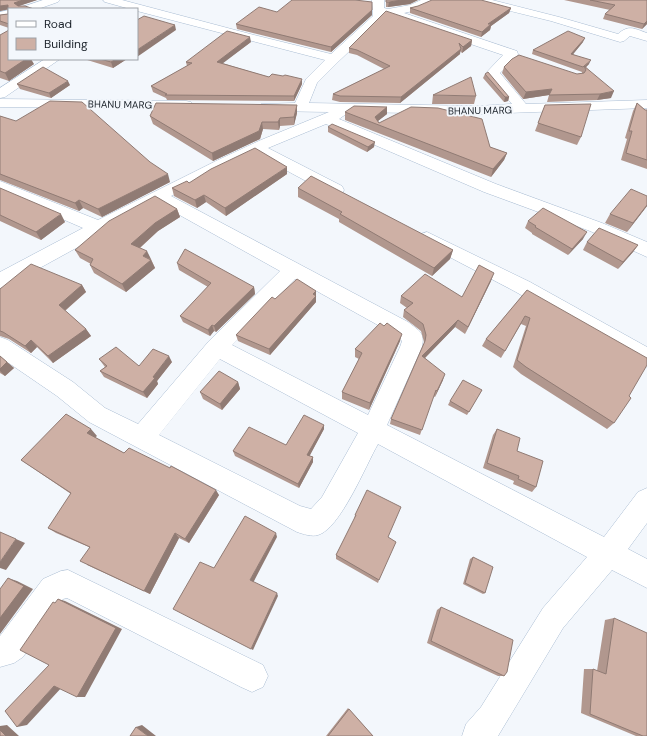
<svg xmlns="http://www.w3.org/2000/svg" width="647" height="736" viewBox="0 0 647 736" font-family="'DM Sans',sans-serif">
	<rect width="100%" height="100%" fill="#f3f7fc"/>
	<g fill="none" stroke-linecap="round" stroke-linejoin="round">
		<g stroke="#aabdd3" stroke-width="1">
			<path id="street" d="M43 0H60L58 2 38 9H20L22 7Z
				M103 0H122L254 35 331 54 373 16 372 0H384V8L388 9 410 5 421 0H436L434 2 417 10 404 13 517 51 518 54 517 57 500 73 526 104 647 100V108L478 114 349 112 339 119 496 184 602 223 647 242V257L590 231 484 192 326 124 268 148 342 186 344 190 342 194 336 195 330 194 256 154 171 196 408 322C419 331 425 332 422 347L387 425 604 537 638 492 647 488V523L628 549 647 559V588L612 570 563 628 498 736H462L466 724 481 707 543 608 587 557 378 444C366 465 340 529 318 535 312 537 303 534 297 532L89 422 57 396 0 357V337L8 340 73 382 105 408 138 424 209 341 280 271 158 203 7 286 0 288V272L83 228 0 192V181L98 220 218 160 261 140 329 112 266 111 261 110 259 107 261 104 295 103 306 79 325 60 137 11V9H130L105 2ZM385 15 503 55 486 73 512 104 478 106 309 103 317 83 339 61 383 19ZM295 279 394 334 402 341 400 347 368 415 232 345ZM220 359 358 433 322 497 311 509 300 506 159 435Z
				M472 0H492L559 17 618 34C629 24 635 29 647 33V41L630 36 624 41 620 42 551 21 474 2Z
				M9 10V17L0 19V12Z
				M45 59H60L5 97 0 98V88Z
				M0 99 186 101 191 102 193 105 191 108 186 109 0 107Z
				M427 232 530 282 647 347V367L639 364 516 292 421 242 418 238 421 234Z
				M68 570 263 665 268 676 263 687 252 692 241 687 67 598 63 599 23 657 14 663 0 667V636L43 579 61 571Z"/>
		</g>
		<use href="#street" fill="#fff" fill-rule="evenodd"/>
	</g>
	<path fill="#b1978e" d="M0 0H37L9 9V28L0 25V15L8 14V9L0 11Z
		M386 0H418L410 4 388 7H386Z
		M564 0H647V24L642 29 603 19 605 14 610 10Z
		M418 6 511 8 509 13 491 26 490 30 481 37 410 13V8Z
		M372 10V15L331 52 237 29 236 24 277 12Z
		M0 35 9 59 34 64 9 81 0 78Z
		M472 40 471 46 462 53 460 51V54L400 103 340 102 332 100 333 94 384 69 357 55 349 53V48Z
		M251 42 222 63 269 77 302 84 294 101 167 100 166 98 153 92 151 86 187 66 186 62Z
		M583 42 573 54 589 64 586 67 611 98 597 100 547 102 549 95 523 99 502 73 504 67 577 74 582 73V71V72L532 54 533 50Z
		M84 59H127L113 68Z
		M485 74 509 97 508 101 504 102 483 78Z
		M17 84 70 85 51 98 20 89Z
		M433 95 476 96 474 104H432Z
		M637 103 645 110H647V169L621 160 627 139 625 138 633 111Z
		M545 105 581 137 577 145 535 131Z
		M387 107V114L378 121 379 123 490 147 507 153 504 160 491 177 345 120V112Z
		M297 113 294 125 280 126 279 130 263 129 260 139 213 161 153 124 150 116Z
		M0 116 170 182 102 217 83 208 79 211 0 180Z
		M328 127 374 147 367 152 328 132Z
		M287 174 226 216 206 202 197 208 174 196 172 188 189 183Z
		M0 188 65 222 41 240 0 221Z
		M298 188 453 250 450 259 432 276 339 222V219L298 197Z
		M647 206 627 232 605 223 610 214Z
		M177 209 180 217 158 231 140 248 151 259 155 268 126 292 94 273 90 265 91 264 80 258 75 250Z
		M528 221 583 239 568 255 532 234V233L525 228Z
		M587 242 638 245 633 252 618 269 583 250Z
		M177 263 254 287 255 294 216 332 214 331 210 336 183 322 180 316 208 287 179 270Z
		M491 281 465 334 455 327 425 358 443 380 435 397 433 396 420 435 390 424 391 419 424 344V342L421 331 403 317 404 310 407 308 400 303 401 296 462 297Z
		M82 285 86 292 65 311 86 329 91 336 53 363 37 347 31 353 9 339 0 336V289Z
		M527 290 614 423 607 429 521 374 513 367 526 326 521 324 501 358 482 346 486 339Z
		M316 291V302L270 355 238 341 236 335 275 299Z
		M384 326 400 341 369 410 342 399V392L359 359 355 357V349Z
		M0 356 14 368 5 376 0 373Z
		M99 359 139 366 172 362 157 381 158 384 147 398 104 377 100 371 105 367Z
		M238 382 240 389 222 410 203 399 200 392Z
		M482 390 467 415 448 405 450 401Z
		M324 425V429L309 456 313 457V462L299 488 235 456 233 451 286 445Z
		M497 429 517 451 536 487 532 492 513 484 514 481 483 468 493 435Z
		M97 436 95 437 124 453 219 495 189 543 179 538 150 594 87 565 89 547 56 533 48 528 71 494 21 460Z
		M355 515 388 537 379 580 378 583 336 559V555L354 520Z
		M473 557 485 593 483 594 463 584 470 559Z
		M441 607 504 676H498L427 643 437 610Z
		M614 618 647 736H636L581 713 584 669H593L597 671 605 620Z
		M348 708 373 736H326Z"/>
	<path fill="#907b74" d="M23 0H37L16 7 14 3Z
		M402 0H418L410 4 388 7 389 2Z
		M8 5 10 9 0 11V6Z
		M511 8 509 13 491 26 490 30 481 37 482 32 488 24Z
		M372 10V15L331 52V47Z
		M647 21V24L642 29 644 24Z
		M175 25 176 30 137 57V50Z
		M250 37 251 42 218 67 217 62Z
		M585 38 583 42 570 58 571 54Z
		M472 40 471 46 462 53 463 47Z
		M461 49 460 54 400 103 401 97Z
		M26 59H31L34 64 9 81 5 73Z
		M116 59H127L113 68 111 62Z
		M591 60 589 64 585 68V66Z
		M302 79V84L294 101V96Z
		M68 81 70 85 51 98 49 93Z
		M552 89 549 95 523 99 526 92Z
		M614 91 611 98 597 100 600 94Z
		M505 97H509L508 101 504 102Z
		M297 105V113L294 125V117Z
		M387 107V114L374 124 375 117Z
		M280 118V126L279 130 278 122Z
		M262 122 263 129 260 139 213 161 212 153Z
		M375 142 374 147 367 152 368 147Z
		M507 153 504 160 491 177 493 169Z
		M287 167V174L226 216 225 208Z
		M168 174 170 182 102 217 98 209Z
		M204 195 206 202 197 208 195 200Z
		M79 200 83 208 79 211 75 203Z
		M647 205V206L627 232 633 223Z
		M177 209 180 217 158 231 135 252 131 244 155 223Z
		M61 214 65 222 41 240 36 232Z
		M587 232 583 239 568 255 572 249Z
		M638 245 633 252 618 269 623 262Z
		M453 250 450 259 432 276 434 268Z
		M147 251 151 259 143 256Z
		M151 260 155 268 126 292 122 284Z
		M494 273 491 281 465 334 468 327Z
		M82 285 86 292 63 312 59 305Z
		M254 287 255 294 216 332 214 326Z
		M316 291V302L270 355 269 349 313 294Z
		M458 320 455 327 420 363 422 356Z
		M212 325 214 331 210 336 208 330Z
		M86 329 91 336 53 363 48 356Z
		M402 334 400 341 369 410 370 403Z
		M31 340 37 347 31 353 25 346Z
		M169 356 172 362 157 381 158 384 147 398 143 392 153 377Z
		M7 362 14 368 5 376 0 371V369Z
		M445 374 443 380 435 397 437 391Z
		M238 382 240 389 222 410 220 404Z
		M324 425V429L308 459 307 455Z
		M91 429 97 436 93 439 87 433Z
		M313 457V462L299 488 298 484Z
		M216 490 219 495 189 543 185 539Z
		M175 533 179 538 150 594 144 591Z
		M276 533 277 537 253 583 250 580Z
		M16 539 25 543 6 570 0 568V562Z
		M8 578 17 581 33 589 0 634V618Z
		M277 593 278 596 253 650 251 649Z
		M58 599 65 601 122 629 85 697H77Z
		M54 686H63L27 725 17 727Z
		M7 725 19 736H6L0 730V726Z
		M142 725 156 736H148L136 727Z"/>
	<path fill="#ceb0a5" stroke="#907b74" d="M0 0H23L14 3 18 6H25L34 9H9V24L0 21V15L8 14V5L0 6Z
		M292 0H355L372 2V10L331 47 236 24 259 7 277 12Z
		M386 0H402L389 2H386Z
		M432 0H481L511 8 488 24H491L482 32 410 8 418 6Z
		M590 0H647V21L644 24 605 14 615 5Z
		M386 11 472 40 463 47 459 43 461 49 401 97 340 96 333 94 390 66 357 50 349 48Z
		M144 16 175 25 137 50V20Z
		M9 30V59H26L5 73 0 71V35Z
		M227 31 250 37 217 62 269 77 272 74 283 76 285 75 302 79 294 96 165 95 167 94 151 86 192 63 186 62Z
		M568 31 585 38 571 54 591 60 583 67 533 50Z
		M519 55 577 74 584 73 586 70 584 66 614 91 600 94 549 95 552 89 526 92 504 67 512 59Z
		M100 59H116L111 62Z
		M43 67 68 81 49 93 17 84Z
		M488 72 509 97H505L485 74Z
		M471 77 476 96 433 95Z
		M50 101 82 102 150 162 168 174 98 209 79 200 75 203 0 174V116L16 121Z
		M156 103 297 105 294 117 280 118 278 122H262L259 131 212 153 150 116Z
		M637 103 645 110H647V160L626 153 632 131H629Z
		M591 104 581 137 538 123 545 105Z
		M354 106 387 107 375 117 379 123 411 107 438 108 482 119 490 147 507 153 493 169 345 112Z
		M332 124 375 142 368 147 328 127Z
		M255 148 287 167 225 208 204 195 195 200 172 188 187 181 189 183 211 169Z
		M311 176 453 250 434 268 340 214 342 212 298 188Z
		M0 188 61 214 36 232 0 215Z
		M631 189 647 196V205L633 223 610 214Z
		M155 196 177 209 155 223 131 244 147 251 143 256 151 260 122 284 90 265 93 259 75 250 109 221Z
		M543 208 587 232 572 249 535 227 536 226 528 221Z
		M599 228 638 245 623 262 587 242Z
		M185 249 254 287 214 326 212 325 208 330 180 316 211 283 177 263Z
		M31 264 82 285 59 305 86 329 48 356 31 340 25 346 3 332 0 331V289Z
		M479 265 494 273 468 327 458 320 422 356 445 374 437 391 436 390 422 430 391 419 425 341 426 335 423 324 404 310 413 303 401 296 425 274 462 297Z
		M297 279 316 291 313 294 316 296 269 349 236 335 272 297 275 299Z
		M527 290 647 358V365L629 396 631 398 614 423 526 367 517 360 530 318 525 316 505 351 486 339Z
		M380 323 384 326 387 323 402 334 370 403 342 392 362 353 355 349Z
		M116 347 139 366 153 349 169 356 153 377 155 378 143 392 100 371 107 366 99 359Z
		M0 356 7 362 0 369Z
		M219 371 238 382 220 404 200 392Z
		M463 380 482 390 469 412 450 401Z
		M66 414 91 429 87 433 124 453 129 448 170 468 171 466 216 490 185 539 175 533 144 591 80 561 90 547 48 528 71 493 21 460Z
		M304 415 324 425 307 455 313 457 298 484 233 451 249 427 286 445Z
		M497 429 520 438 517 451 543 461 536 487 518 479 519 476 487 463Z
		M367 490 401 507 388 537 396 542 379 580 336 555 356 515H355Z
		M245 516 276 533 250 580 277 593 251 649 173 609 200 562 214 568Z
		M0 532 16 539 0 562Z
		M473 557 493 567 485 593 465 583Z
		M8 578 24 586 0 618V589Z
		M58 599 116 628 77 697 54 686 17 727 5 711 49 665 20 650 53 602 55 603Z
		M441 607 513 640 507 672 504 676 431 641Z
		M614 618 647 633V736H643L590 714 593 669 606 674Z
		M349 709 373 736H328Z
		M136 727 148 736H130Z
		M0 730 6 736H0Z"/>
	<g text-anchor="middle" stroke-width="4" stroke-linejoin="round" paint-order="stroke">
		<g font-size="10" fill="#1b222a" stroke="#f3f7fc">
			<text transform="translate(120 104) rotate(1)" y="4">BHANU MARG</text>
			<text transform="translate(480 110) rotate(-1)" y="4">BHANU MARG</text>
		</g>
	</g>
	<rect x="8" y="8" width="130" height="52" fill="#f3f7fc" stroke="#9da2a8"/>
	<rect x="16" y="21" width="20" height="6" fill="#ffffff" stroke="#9da2a8"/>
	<text x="44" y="28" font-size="12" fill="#1b222a">Road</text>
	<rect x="16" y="38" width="20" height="12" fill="#ceb0a5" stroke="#9da2a8"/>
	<text x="44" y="48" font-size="12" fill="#1b222a">Building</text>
</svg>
